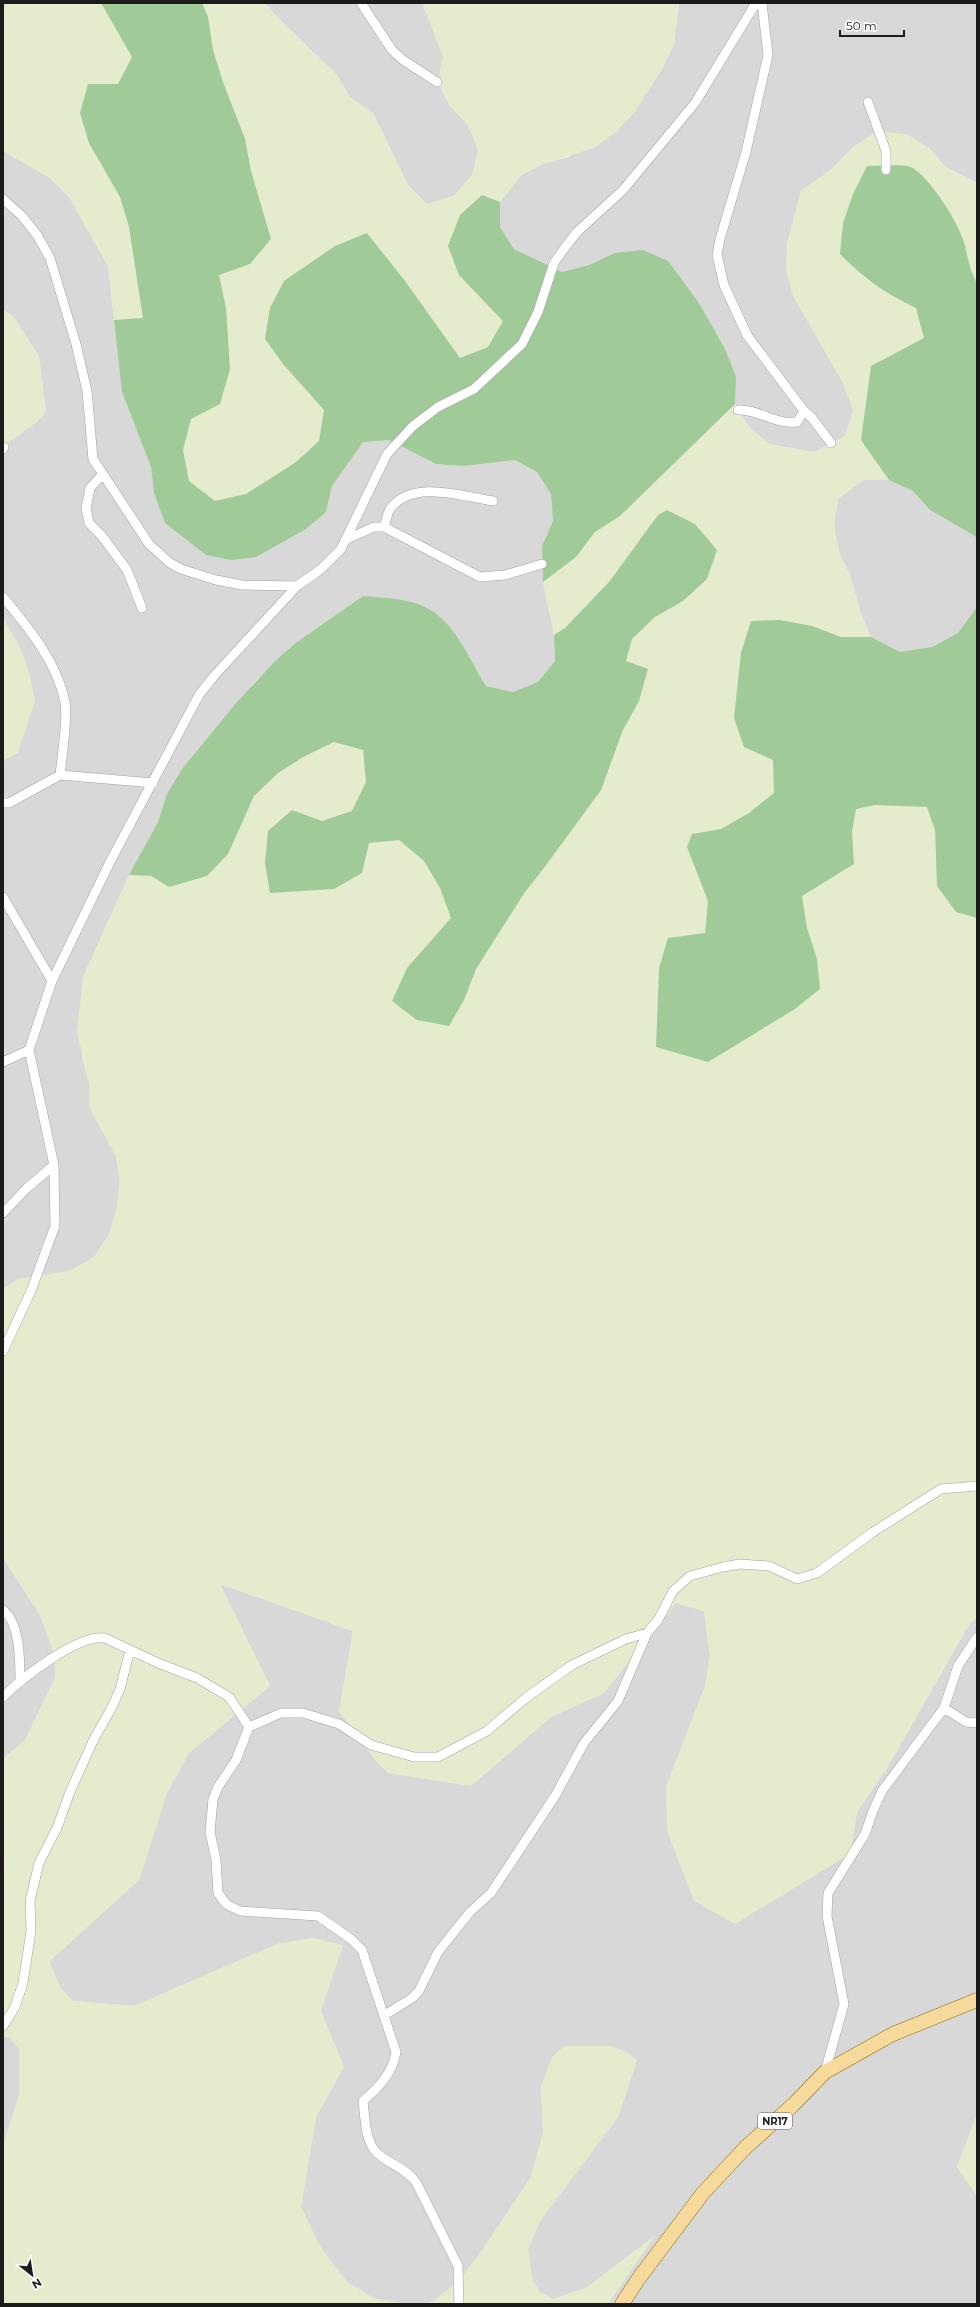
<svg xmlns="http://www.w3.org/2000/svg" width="980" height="2307" viewBox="0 0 980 2307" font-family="Montserrat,sans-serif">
	<rect width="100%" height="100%" fill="#eceae1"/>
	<path fill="#d9d8d8" d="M265 3H422L443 56 438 82 449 105 468 125 478 150 472 175 454 196 427 204 408 185 373 113 350 97 337 75 281 21Z
		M679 3H977V183L946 167 929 148 853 147 834 167 801 191 844 385 853 410 845 436 814 452 769 444 749 427 735 404 736 377 615 253 589 265 562 272 514 249 500 227V202L521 175 543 164 569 157 634 113 662 69 674 44Z
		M3 151 50 178 69 197 108 266 122 392 151 467 154 493 326 512 332 486 363 441 389 440 436 464 515 460 537 472 551 494 553 521 542 546 543 582 554 635 555 661 538 682 513 692 486 686 459 639 363 596 297 642 255 681 167 794 158 822 129 876 83 977 82 1058 89 1083 90 1109 116 1156 120 1181 117 1208 109 1234 94 1257 70 1271 18 1279 3 1289V761L18 752 22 651 3 618V446L37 422 46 412 39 356 13 316 3 310Z
		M863 480H889L913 491 930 510 975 536 977 540V607L975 612 958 633 932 647 900 652 871 637 861 614 850 575 839 552 834 525 838 499Z
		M3 1558 40 1615 55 1656V1678L25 1740 3 1759Z
		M220 1584 353 1631 339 1711 377 1762 389 1773 471 1786 551 1717 604 1693 676 1603 704 1611 710 1655 705 1686 666 1787 850 1854 857 1812 886 1770 970 1623 977 1617V2115L957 2167 977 2196V2304H608L653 2237 586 2288 553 2299 540 2292 532 2279 528 2249 540 2221 618 2117 637 2060 624 2051 610 2046H564L541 2086 543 2132 531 2177 478 2256 459 2281 434 2301 425 2304H406L373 2298 347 2282 321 2248 301 2207 316 2117 344 2067 321 2011 343 1945 280 1943 134 2006 73 2001 61 1989 49 1961 139 1880 167 1793 189 1753 270 1686Z
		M3 2037H10L19 2049V2095L3 2146Z"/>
	<path fill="#e5ebcd" d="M3 3H101L132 57 89 143 120 197 129 227 143 319 114 320 112 292 108 266 69 197 50 178 3 151Z
		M202 3H265L281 21 337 75 350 97 373 113 408 185 427 204 454 196 472 175 478 150 468 125 449 105 438 82 443 56 422 3H679L674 44 662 69 634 113 615 133 594 148 543 164 521 175 500 202 488 196 448 246 459 274 503 321 488 347 460 358 405 281 265 339 283 364 324 410 319 441 296 462 246 494 215 501 189 481 183 450 191 418 220 404 226 308 219 275 250 264 251 171 245 139 223 82 213 50 208 17Z
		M877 131 906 134 929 148 946 168 977 183V283L970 270 963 241 949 212 925 177 867 167 853 194 843 222 840 254 862 276 888 294 916 308 924 338 871 366 861 440 889 480H863L838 499 834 525 839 552 850 575 861 614 871 637H841L812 626 744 747 773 760 774 793 749 813 721 829 692 834 687 847 708 901 705 933 659 1000 655 1030 708 1062 795 1009 820 989 817 959 807 928 802 896 854 864 852 832 856 809 875 805 927 807 935 830 937 886 956 912 977 918V1617L970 1623 886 1770 857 1812 850 1854 735 1924 694 1901 667 1831 666 1787 705 1686 710 1655 704 1611 676 1603 604 1693 551 1717 471 1786 388 1773 377 1762 339 1711 353 1631 220 1584 270 1686 189 1753 167 1793 139 1880 49 1962 61 1989 73 2001 134 2006 280 1943 313 1938 343 1945 321 2011 344 2067 316 2117 301 2207 321 2248 347 2282 373 2298 406 2304H3V2146L19 2095V2049L10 2037H3V1887L6 1864 3 1843V1759L25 1740 55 1678V1656L40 1615 3 1558V1289L18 1279 70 1271 94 1257 109 1234 117 1208 120 1181 116 1156 90 1109 89 1083 77 1032 83 977 129 875 151 876 169 887 241 824 254 796 278 773 305 756 334 742 363 750 366 782 353 811 322 821 292 810 270 893 335 889 362 873 369 843 399 840 424 861 440 888 452 918 430 942 464 1000 476 969 525 892 544 868 601 790 623 730 639 701 648 669 626 661 632 639 655 617 683 601 658 515 609 582 565 628 554 635 543 582 576 557 595 532 620 516 735 404 749 427 769 444 814 452 845 436 853 410 844 385 793 296 786 269 787 243 801 191 834 167 853 147Z
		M3 310 13 316 39 356 46 412 37 422 3 446Z
		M3 618 22 651 30 676 35 701 18 753 3 761Z
		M564 2046H610L624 2051 637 2060 618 2117 540 2221 528 2249 532 2279 540 2292 553 2299 586 2288 655 2236 608 2304H425L434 2301 459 2281 478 2256 531 2177 543 2132 541 2086 552 2057Z
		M977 2115V2196L957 2167Z"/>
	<path fill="#a0ca98" d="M101 3H202L208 17 213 50 223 82 245 139 251 171 271 239 250 264 219 275 226 308 230 369 220 404 191 419 183 450 189 481 215 501 246 494 296 462 319 441 324 410 283 364 265 339 270 308 284 281 335 246 367 233 405 281 460 358 488 347 503 321 459 275 448 246 460 215 482 195 500 202V227L514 249 562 272 589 265 615 253 643 250 668 261 699 303 726 351 736 377 735 404 620 516 595 532 576 557 543 582 542 546 553 521 551 494 537 472 515 460 463 466 436 464 389 440 363 442 332 486 326 512 306 529 256 557 231 560 206 555 165 523 154 493 151 467 122 392 114 320 143 318 129 227 120 197 89 143 80 113 88 84H118L132 57Z
		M867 166C878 166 903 164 911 167 929 176 958 222 964 242 968 257 969 269 977 283V540L975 536 930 510 913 491 889 480 861 440 871 366 924 338 916 308C883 292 866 280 840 254L843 223 853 194Z
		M667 510 695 524 717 550 707 579 683 601 655 617 632 639 626 661 648 669 639 701 623 730 601 790 544 868 525 892 476 969 464 1000 449 1026 417 1020 392 1001 407 968 451 918 440 888 424 861 399 840 369 843 362 873 334 889 270 893 265 863 268 831 292 810 322 821 352 811 366 782 363 750 334 742 305 756 278 773 254 796 228 854 207 876 169 887 151 876 129 875 158 822 167 794 182 769 237 702 275 661 297 642 363 596C381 598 401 598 418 604 454 617 467 656 486 686L513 692 538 682 555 661 554 635 565 628 609 582 658 515Z
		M977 607V918L956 912 937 886 935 830 927 807 875 805 856 809 852 832 854 864 802 896 807 928 817 959 820 989 795 1009 708 1062 656 1047 659 968 668 938 705 933 708 901 687 847 692 834 721 829 749 813 774 793 773 760 744 747 734 718 741 653 751 621 780 620 812 626 841 637H871L900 652 932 647 958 633Z"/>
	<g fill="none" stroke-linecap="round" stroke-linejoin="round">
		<g stroke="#a2a2a2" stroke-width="10">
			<path id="street" d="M361 3 392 50 403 60 437 82
				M762 3 768 55 746 152 720 239 717 255 724 285 747 335 804 411 812 418 831 443
				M868 102 886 151V170
				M3 199 22 216 37 235 50 258 76 344 87 391 93 459 149 544 170 563 181 569 216 580 242 585 297 586
				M738 410C759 409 775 425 797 422L804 411
				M3 449 4 447
				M103 474 90 488 86 508 89 523 102 536 127 570 142 608
				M384 527C386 522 387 514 390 509 411 479 462 496 493 501
				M345 540 374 527H384L480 577 505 575 542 564
				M3 597C28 627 57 662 65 702 68 717 62 757 60 775
				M3 803H9L60 775 153 783
				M3 897 52 981
				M3 1062 29 1050
				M3 1213 27 1188 54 1165
				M3 1351 31 1291 55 1226 54 1165 29 1050 52 981 111 860 199 695 214 676 297 586 321 569 341 549 387 454 413 426 438 407 474 389 522 344 538 312 554 263 563 250 577 232 623 190 695 103 756 3
				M3 1610C20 1623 20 1660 20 1681
				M3 1697C22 1678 78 1634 105 1638L158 1663 197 1678 229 1697 249 1727
				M944 1708 966 1722 977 1723
				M385 2015 412 1998 419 1991 438 1952 470 1912 491 1893 555 1796 584 1743 618 1701 647 1633 658 1620 673 1591 690 1576 723 1567 740 1564 769 1566 797 1579 817 1573 873 1532 941 1489 977 1486
				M3 2026 15 2007 23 1983 31 1931 30 1901 39 1863 57 1828 70 1792 93 1741 112 1707 120 1689 130 1650
				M825 2072 844 2004 827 1916 828 1893 865 1834 873 1811 882 1791 944 1708 958 1666 977 1637
				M459 2304 458 2266 416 2182C405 2167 388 2164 376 2152 365 2140 365 2117 363 2101 378 2088 393 2073 396 2052L362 1950 351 1939 318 1916 240 1911 226 1904 218 1893 216 1860 210 1832 213 1799 218 1787 236 1760 249 1727 281 1713H303L339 1724 371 1745 414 1757H438L487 1731 527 1697 572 1665 626 1639 647 1633"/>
		</g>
		<g stroke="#8b6f08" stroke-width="15">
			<path id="primary" d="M622 2304 639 2278 703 2193 746 2147 794 2104 825 2072 893 2034 977 2000"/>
		</g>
		<use href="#street" stroke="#fff" stroke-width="9"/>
		<use href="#primary" stroke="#f6da9c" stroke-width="14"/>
	</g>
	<g text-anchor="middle" stroke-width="3" stroke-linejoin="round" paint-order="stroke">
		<rect fill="#fff" stroke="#5f5f5f" stroke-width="1" x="758" y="2113" width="34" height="16" rx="3"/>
		<g font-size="10" font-weight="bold" fill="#1b1b1b">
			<text x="775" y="2125">NR17</text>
		</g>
	</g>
	<rect width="980" height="2307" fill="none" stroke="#1b1b1b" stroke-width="8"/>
	<g transform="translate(32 2275) rotate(150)" stroke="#ffffff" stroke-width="3" paint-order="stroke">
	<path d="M0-3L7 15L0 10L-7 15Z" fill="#1b1b1b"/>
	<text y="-6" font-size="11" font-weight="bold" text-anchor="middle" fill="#1b1b1b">N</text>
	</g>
	<path d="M840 30v6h64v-6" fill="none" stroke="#1b1b1b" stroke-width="2"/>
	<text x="846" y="30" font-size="12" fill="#1b1b1b" stroke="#ffffff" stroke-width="3" paint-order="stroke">50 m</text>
</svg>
